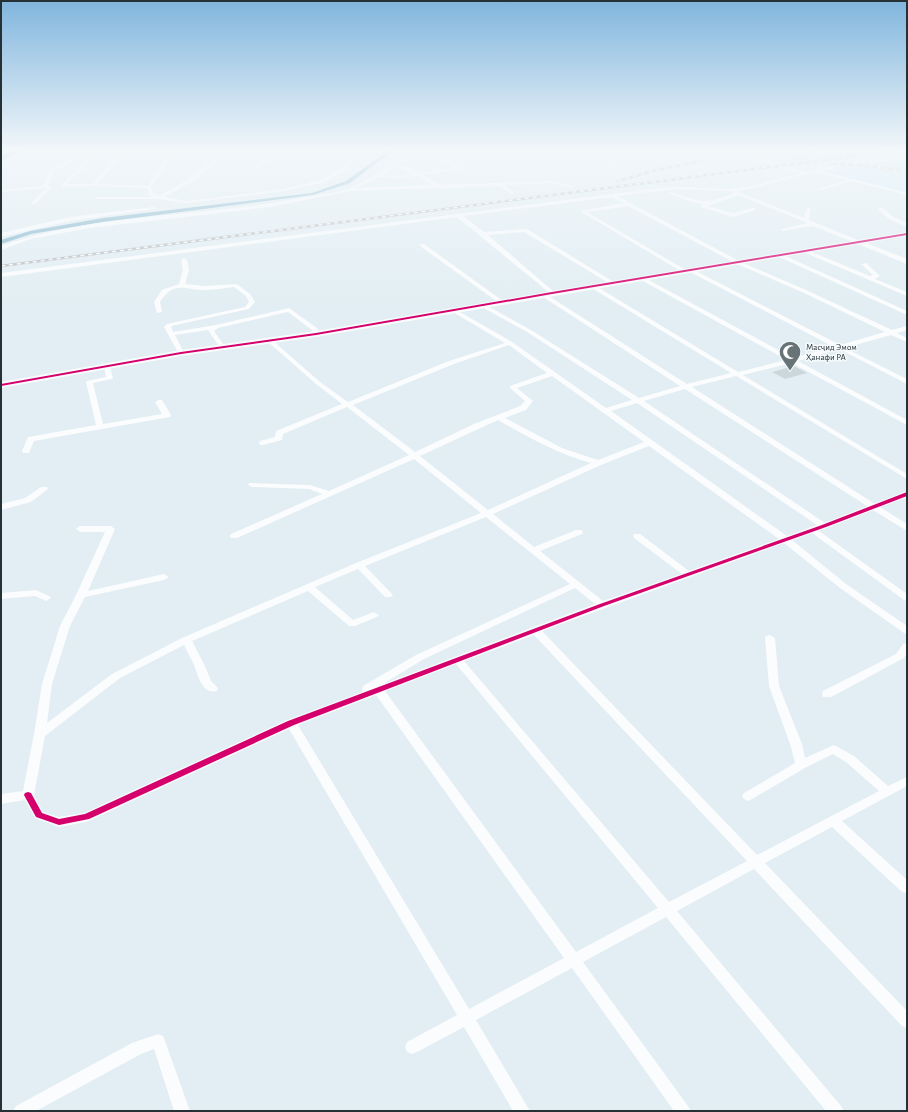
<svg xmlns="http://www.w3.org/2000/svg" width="908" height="1112" viewBox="0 0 908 1112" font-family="'Alegreya Sans',sans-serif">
	<rect width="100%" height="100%" fill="#e2eef3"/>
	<path fill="#d3edf8" d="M784 150H872L781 162 769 157V155Z
		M907 159V193L827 173 876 163Z"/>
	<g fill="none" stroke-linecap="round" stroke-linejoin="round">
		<path fill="#84b7cc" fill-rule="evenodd" d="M389 150H394L350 183 313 195 103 222 31 234 1 244V240L30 231 103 218 312 193 346 181Z"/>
		<path fill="#84b7cc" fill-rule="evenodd" d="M13 150H23L1 161V156Z"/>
	</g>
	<path fill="#ccd7dc" d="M794 366 807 373 785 379 772 372Z"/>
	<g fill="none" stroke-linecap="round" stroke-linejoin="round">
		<path fill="#fbfcfd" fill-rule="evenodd" d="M90 150H96L54 171 48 186 52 187 35 204 31 203 46 188 1 192V190L43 186 50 169Z
			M123 150H127L121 157H168L175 150H180L171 159 151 187 153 193 159 196 191 178 224 150H229L195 180 164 197 187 201 284 189 321 180 340 169 361 150H366L344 171 325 182 284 191 187 203 159 199H97L95 198 97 197H152L149 194 147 188 93 186 63 187 61 186 89 157H116ZM92 159H114L92 184H67ZM119 159H166L148 186 97 184Z
			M281 150H286L264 163 259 168 255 167 260 161Z
			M415 150H422L463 167 461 169 422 175 440 185 553 181 574 187 572 188 553 183 504 185 514 192V194H512L499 186 350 191 270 207 90 228 30 239 1 250V246C97 212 205 218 305 197 319 195 334 193 347 189 369 182 395 163 415 150ZM418 152 456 167 418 173 407 166 399 164ZM396 166 413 174 399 176 382 175ZM417 176 433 185 356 188 378 177 399 178Z
			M738 150C746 150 751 155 759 156 767 158 781 150 790 150L764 158 781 165 806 172 845 163 907 155V157L845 165 821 171 907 193V195L851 181 819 191V189L846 180 815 172 753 188 736 191 804 218 807 208 811 207 809 220 860 241 861 242 858 244 813 226 782 231V229L808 223 738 195 708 206 733 213 753 208H755V210L733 217 701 207V205L703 204 688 201 669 193 671 192C698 201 705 206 734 193L729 191 676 189 617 196 741 262 806 290 892 330 907 326V330L897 333 907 338V342L891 335 845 348 907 379V384L839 349 798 361 907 420V425L792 363 743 375 907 474V479L736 376 692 387 875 504 907 492V497L880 507 907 524V531L873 510 819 531 907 594V601L904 600 812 533 792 540 846 584 907 626V634L904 633 840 588 784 543 542 631 757 855 879 791 846 762 833 754 805 768 752 799 748 801 744 799 742 796 744 793 795 763 790 744 769 686 765 638 766 636 770 635 775 638 779 686 802 744 805 758 834 745 854 756 888 786 907 777V786L842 821 907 880V893L902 892 832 827 765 863 907 1011V1028L902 1026 754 869 677 911 841 1106 844 1111H826L666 917 583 962 688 1106 691 1111H674L572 968 476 1020 530 1111H513L464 1027 417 1052 412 1054 407 1052 405 1047 407 1042 457 1015 289 729 86 822 59 827 35 818 25 800 1 804V794L23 791 34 734 42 684 60 626 76 595 105 532H80L76 529 80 526H111L115 529 88 591 164 574 169 577 164 580 85 597 70 626 52 684 47 723 112 674 182 638 356 563 481 513 414 459 237 538H231L230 536 231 534 322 494 309 489 252 487 248 485 249 483 310 485 329 491 409 455 347 407 283 434 282 440 263 445H260L259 443 260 441 275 437 276 431 342 404 316 384 267 341V339H271L320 382 348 402 449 361 505 343 451 311V309L453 308 512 342 606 408 632 400 527 332 480 306V304H484L531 330 639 398 680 386 540 295V293H544L687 384 731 373 590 287V285H594L738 372 787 360 641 280V278H645L793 358 834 347 690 272V270H694L840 345 885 332 802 292 737 264 628 206 587 212 689 272 684 273 580 211 624 203 612 197 463 216 484 232 527 229 617 284 612 285 524 232 488 235 554 292 555 293 552 295 457 217 1 277V273L651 189 676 187 730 189 753 186 801 173 777 167ZM509 345 547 373 510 386V388L525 401 520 406 474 424 415 452 353 405 454 364ZM552 376 644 442 598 460 562 448 505 418 526 410 533 401 517 388ZM685 389 867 506 825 523 644 401ZM637 403 817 525 787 536 611 411ZM498 420C528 437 558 454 591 463L488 510 420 456ZM649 446 779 539 689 571 640 534H634L633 536 634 538 682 574 603 601 540 551 582 534 583 532 582 530H576L534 547 493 514 601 465ZM486 517 570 584 416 655 363 686 362 689 363 692 287 720 84 813 59 817 43 812 34 795 45 736 120 678 184 645C187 652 191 658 194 665 198 675 202 695 217 691L218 688 211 681 204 664 192 641 308 591 349 626H355L377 617 379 615 374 612 353 620 315 587 358 569 385 597H391L393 595 391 593 365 566ZM575 588 595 604 383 684 424 659ZM534 635 747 861 669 902 464 661ZM456 664 658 908 576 952 385 691ZM376 695 564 958 469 1009 298 725Z
			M607 158 615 165V167H611L605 160Z
			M153 207H155V209L70 221 1 237V233L70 217Z
			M879 208H883L893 217 907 223V227L889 219 879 210Z
			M420 244H424L503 301V303H499L420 246Z
			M803 250H807L870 276 873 275 861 264 866 263 880 276 875 279 907 292V296L803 252Z
			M779 253 907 311V315L777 256V254Z
			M184 258 187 260 189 270 185 284 204 286 237 284 250 294 255 302 249 309 171 326 173 332 216 325 289 308 317 328 319 334 314 335 312 330 288 312 218 328 214 331 226 348 223 350 221 349 208 330 175 335 184 353 183 354H179L164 327 167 324 245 307 249 302 246 296 234 287C224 288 214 290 205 290 185 290 174 280 160 302L162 312 157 313 154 302 162 290 179 284 183 270 181 260Z
			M107 364 110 366 113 378 112 379 93 383 103 424 162 414 155 402 159 400H162L171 415 170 417 34 441 29 453H23L22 451 28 437 96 425 86 382 87 381 106 377 104 366Z
			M41 487H47L48 489 31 502 1 510V504L25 498Z
			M36 590 49 596 51 598 46 601 35 596 1 599V593Z
			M907 643V653L904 658 831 697H823L822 694 823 691 896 654 903 644Z
			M158 1034 163 1036 165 1041 190 1111H174L154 1049 141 1054 36 1111H13L16 1106 132 1043Z"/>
		<path fill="#fbfcfd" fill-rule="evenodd" d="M907 232V236L866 243 907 259V264L858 244 316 337 181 356 1 388V382L181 350 316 331Z"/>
		<g stroke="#bcbfc1" stroke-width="2.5">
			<path id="rail" d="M794 160 808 156 817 150
				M829 164 861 165 907 171
				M618 181 652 171 706 160
				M1 266 901 150"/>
		</g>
		<use href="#rail" stroke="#f5fbfd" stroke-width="1.5" stroke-dasharray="4" stroke-linecap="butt"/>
		<g stroke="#f5fbfd" stroke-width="2">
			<path id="cycleway" d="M907 233V235L552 294 316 335 181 354 1 386V384L181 352 316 333 552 292Z
				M907 492V496L826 527 604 606 294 725 89 819 59 825 36 817 24 795 25 793 28 792 31 793 42 813 59 819 85 814 288 721 600 604 822 525Z"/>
		</g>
		<use href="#cycleway" fill="#d6006c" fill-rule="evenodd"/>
	</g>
	<linearGradient id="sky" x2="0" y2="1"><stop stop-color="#80b5dd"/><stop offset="0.49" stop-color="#f2f7fa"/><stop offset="1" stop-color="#f2f7fa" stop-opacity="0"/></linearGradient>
	<rect width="908" height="306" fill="url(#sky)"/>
	<defs>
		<g id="mosque-pin" transform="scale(1.15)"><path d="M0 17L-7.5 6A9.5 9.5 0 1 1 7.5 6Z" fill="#687378" stroke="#f5fbfd"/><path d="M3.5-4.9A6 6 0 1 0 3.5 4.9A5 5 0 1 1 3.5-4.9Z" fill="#fff"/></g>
	</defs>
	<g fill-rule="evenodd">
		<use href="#mosque-pin" x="790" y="352"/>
	</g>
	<g text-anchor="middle" stroke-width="3" stroke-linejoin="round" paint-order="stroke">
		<g font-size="9" fill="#263136" stroke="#f5fbfd" text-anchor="start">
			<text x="806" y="350">Масҷид Эмом<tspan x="806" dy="10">Ҳанафи РА</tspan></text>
		</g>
	</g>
	<rect width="908" height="1112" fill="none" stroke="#263136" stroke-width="4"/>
</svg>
